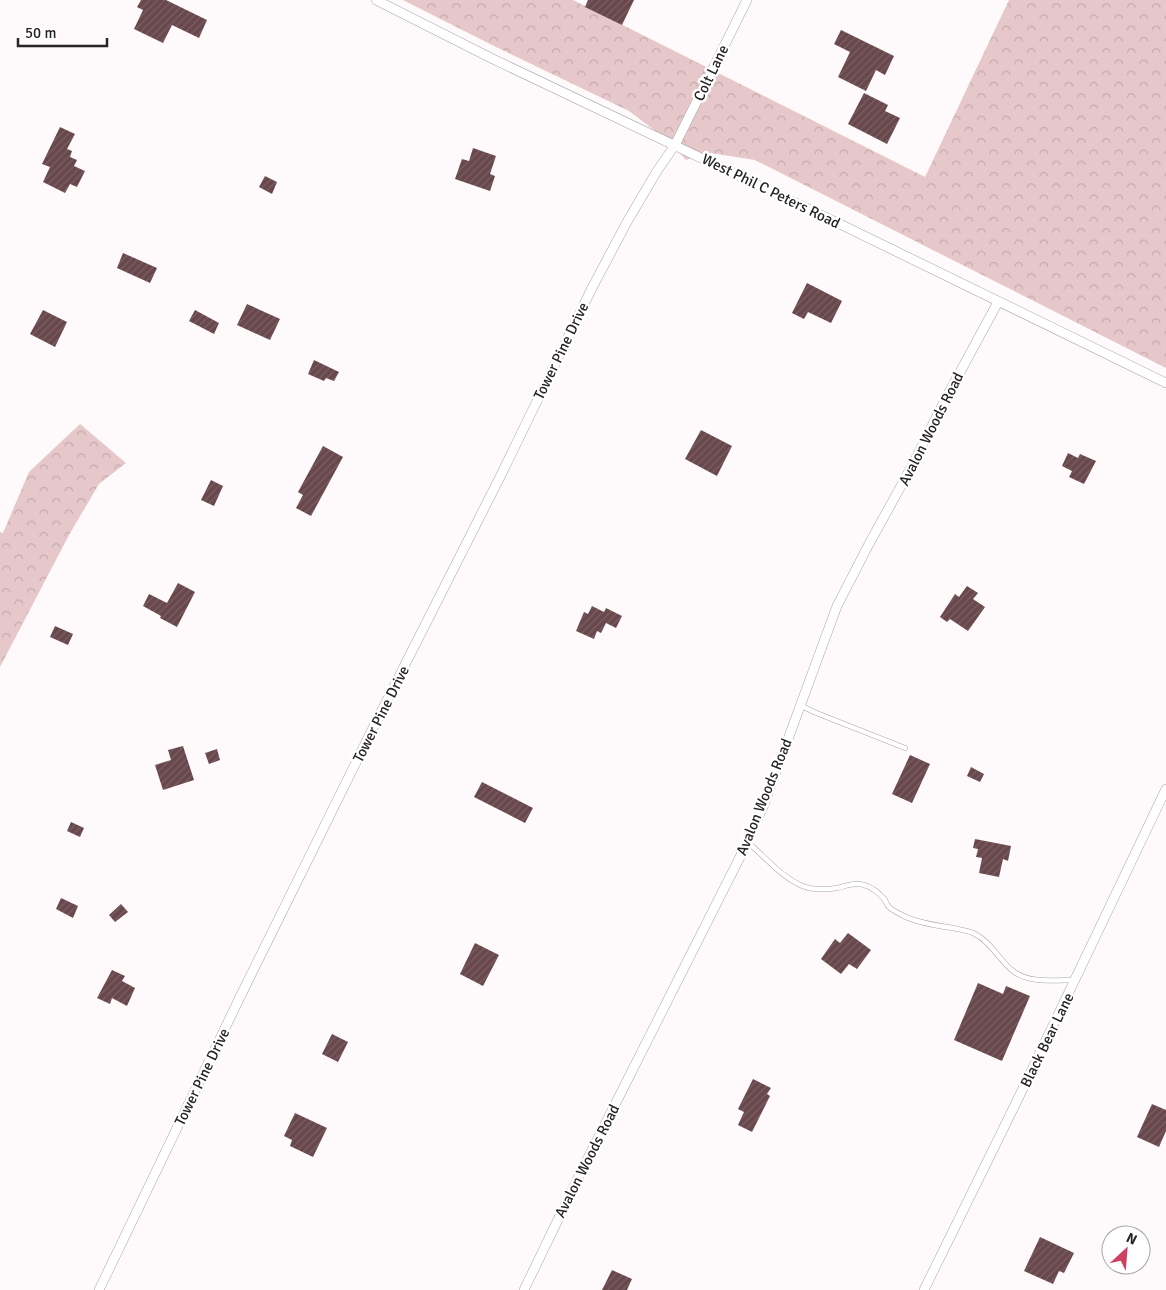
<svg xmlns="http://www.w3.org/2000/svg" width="1166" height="1290" viewBox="0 0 1166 1290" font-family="Signika,sans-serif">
	<defs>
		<pattern id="forest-crowns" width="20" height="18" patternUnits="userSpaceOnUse" patternTransform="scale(1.25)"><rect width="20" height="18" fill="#e6c7ca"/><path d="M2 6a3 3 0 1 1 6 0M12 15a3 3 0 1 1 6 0" fill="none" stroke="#c5abad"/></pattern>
		<pattern id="building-hatch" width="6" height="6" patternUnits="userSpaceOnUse" patternTransform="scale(1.25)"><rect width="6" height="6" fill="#68484c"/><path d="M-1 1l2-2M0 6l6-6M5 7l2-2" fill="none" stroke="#795f63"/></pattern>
	</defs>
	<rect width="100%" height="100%" fill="#fef9fa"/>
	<path fill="url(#forest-crowns)" d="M403 0H573L925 177 1009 0H1166V368L755 160 704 152 686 160 670 142 629 111 494 46Z
		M80 424 126 463 99 484 69 535 0 667V532L3 533 29 472Z"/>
	<path fill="url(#building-hatch)" d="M141 0H166L207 20 199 38 172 25 163 43 134 29 143 10 137 7Z
		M588 0H634L622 25 585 7Z
		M841 30 894 56 885 75 876 70 866 91 838 77 850 52 834 44Z
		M864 93 888 105 885 111 900 118 887 144 848 124Z
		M60 127 75 134 67 149 72 151 70 157 77 160 74 166 85 171 77 187 70 184 65 193 43 182 50 167 42 164Z
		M473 148 496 156 490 174 495 176 490 191 455 179 462 159 469 161Z
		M265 176 277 182 272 194 259 187Z
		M123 253 157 268 150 283 117 268Z
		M807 283 842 301 831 323 808 312 804 319 792 313Z
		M247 304 280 319 270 340 237 325Z
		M43 310 67 322 55 347 30 334Z
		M195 310 219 323 214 334 189 321Z
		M314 360 339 372 334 381 326 378 324 381 308 374Z
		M701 430 732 446 717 476 685 459Z
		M323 446 343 457 311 516 296 508 303 495 298 492Z
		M1068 453 1078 458 1080 454 1096 461 1084 484 1069 477 1072 471 1062 466Z
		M211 480 223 486 214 506 201 500Z
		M178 583 195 592 177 627 160 618 161 616 143 606 149 594 167 603Z
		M967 586 978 593 973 599 985 607 968 631 950 619 947 622 940 617 955 594 959 597Z
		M592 606 604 612 606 608 622 616 616 628 606 623 601 633 597 631 594 639 576 631 584 612 588 614Z
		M55 626 73 634 68 645 50 637Z
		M183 746 194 780 163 790 155 765 171 760 168 750Z
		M217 749 220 760 209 764 205 753Z
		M910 755 930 764 912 803 892 794Z
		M971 767 984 774 980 782 967 776Z
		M482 782 533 808 525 823 474 797Z
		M71 822 84 828 80 837 67 831Z
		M975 839 1011 846 1008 861 1003 859 999 877 979 873 982 858 976 857 978 849 973 848Z
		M61 898 78 906 73 918 56 909Z
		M121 904 128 912 115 922 109 915Z
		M848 933 871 950 857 969 849 964 841 974 821 959 835 939 840 943Z
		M475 943 499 955 483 986 460 974Z
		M112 970 125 976 122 981 135 988 127 1006 112 998 110 1004 97 998Z
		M978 983 1003 994 1006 986 1030 996 1002 1061 954 1040Z
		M332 1034 348 1042 338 1062 322 1054Z
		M753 1079 771 1088 767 1094 770 1096 752 1132 738 1125 744 1112 738 1109Z
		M1152 1104 1166 1110V1131L1159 1147 1137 1137Z
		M295 1113 327 1128 313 1157 290 1146 292 1140 284 1136Z
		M1040 1237 1074 1253 1064 1273 1059 1271 1053 1284 1024 1271Z
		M612 1270 632 1279 627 1290H602Z"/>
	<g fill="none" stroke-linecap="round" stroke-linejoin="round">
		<g stroke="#aaa6a7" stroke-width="5.5">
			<path id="lane" d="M800 705 814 712 905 748
				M747 842C765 856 779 875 800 885 811 890 825 890 837 888 846 886 855 882 864 885 872 887 880 894 885 900 886 902 887 905 889 907 892 910 898 913 902 915 914 922 939 926 953 928 960 930 968 930 975 934 991 942 999 960 1013 971 1029 984 1056 980 1076 980"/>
		</g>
		<g stroke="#aaa6a7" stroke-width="10">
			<path id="street" d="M376 0 493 59 842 225 1166 383
				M99 1290 241 995 373 728 501 475 592 288 627 222 657 171 675 145 747 0
				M524 1290 581 1172 741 855 763 807 837 606 869 544 912 466 946 398 998 302
				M924 1290 1015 1105 1166 789"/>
		</g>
		<use href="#lane" stroke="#fff" stroke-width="4.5"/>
		<use href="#street" stroke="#fff" stroke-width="9"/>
	</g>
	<g text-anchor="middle" stroke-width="5" stroke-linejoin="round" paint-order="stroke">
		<g font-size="15" fill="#262425" stroke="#fff">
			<text transform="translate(711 73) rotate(-64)" y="5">Colt Lane</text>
			<text transform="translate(771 191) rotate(26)" y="5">West Phil C Peters Road</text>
			<text transform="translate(561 351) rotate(-64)" y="5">Tower Pine Drive</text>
			<text transform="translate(931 429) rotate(-63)" y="5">Avalon Woods Road</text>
			<text transform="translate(381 714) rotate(-63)" y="5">Tower Pine Drive</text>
			<text transform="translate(764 797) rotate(-68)" y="5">Avalon Woods Road</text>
			<text transform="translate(1047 1040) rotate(-64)" y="5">Black Bear Lane</text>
			<text transform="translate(202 1077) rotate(-64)" y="5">Tower Pine Drive</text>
			<text transform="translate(587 1161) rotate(-63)" y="5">Avalon Woods Road</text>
		</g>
	</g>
	<g transform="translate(1126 1250) rotate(26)"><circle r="24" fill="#ffffff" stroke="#a8a7a8"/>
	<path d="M0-4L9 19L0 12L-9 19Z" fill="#d04061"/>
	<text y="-8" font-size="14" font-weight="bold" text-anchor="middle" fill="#262425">N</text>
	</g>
	<path d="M18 38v8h89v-8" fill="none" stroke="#262425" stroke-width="2.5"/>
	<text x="25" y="38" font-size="15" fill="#262425" stroke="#ffffff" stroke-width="4" paint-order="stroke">50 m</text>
</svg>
